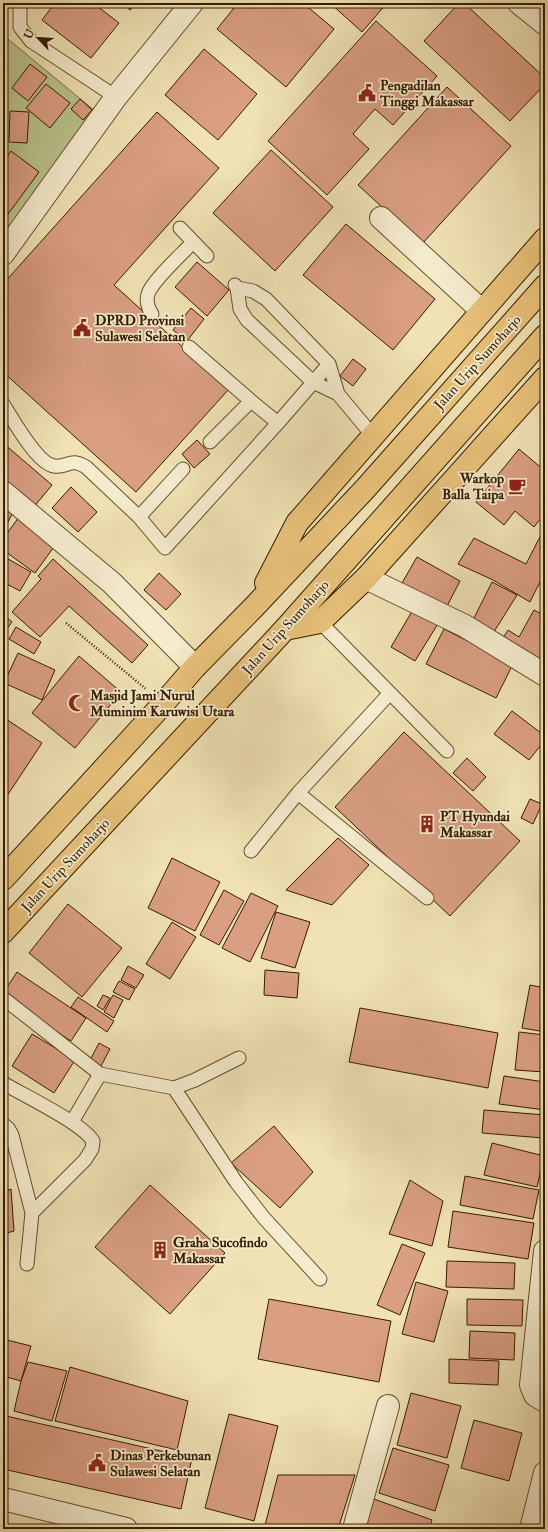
<svg xmlns="http://www.w3.org/2000/svg" width="548" height="1532" viewBox="0 0 548 1532" font-family="'IM FELL Double Pica',serif">
	<rect width="100%" height="100%" fill="#f0e2b4"/>
	<filter id="stains"><feTurbulence type="fractalNoise" baseFrequency=".005" numOctaves="4"/><feColorMatrix values="0 0 0 0 .2 0 0 0 0 .09 0 0 0 0 .02 0 0 0 .5 -.17"/></filter>
	<radialGradient id="worn" r=".72"><stop offset=".6" stop-color="#630" stop-opacity="0"/><stop offset="1" stop-color="#630" stop-opacity=".3"/></radialGradient>
	<path fill="#bac38c" stroke="#786f46" d="M3 35 95 111 3 237Z"/>
	<path fill="#da9e82" stroke="#351b01" d="M55 3H93L119 23 91 58 42 20Z
		M122 3H136L130 10Z
		M238 3H303L334 29 286 87 217 29Z
		M330 3H387L362 32Z
		M459 3H464L545 78V84L510 121 424 41Z
		M376 21 437 76 393 125 375 109 353 134 369 149 327 195 268 141Z
		M204 49 257 94 218 140 165 95Z
		M30 64 47 77 28 101 12 88Z
		M46 84 70 103 50 128 26 108Z
		M447 87 511 146 422 244 358 185Z
		M80 99 92 110 83 120 71 109Z
		M10 111 29 112 27 143 9 142Z
		M157 112 219 168 114 285 229 389 136 492 3 372V284Z
		M271 150 333 207 275 271 213 213Z
		M11 151 39 172 3 221V162Z
		M346 224 435 299 393 350 303 275Z
		M197 262 229 290 207 316 175 287Z
		M191 308 204 319 187 341 173 330Z
		M353 359 366 369 353 386 340 376Z
		M197 440 210 454 194 468 182 454Z
		M3 443 52 485 33 508 3 482Z
		M519 449 545 471V513L534 527 515 511 504 525 476 502Z
		M71 487 97 512 78 532 52 508Z
		M3 507 13 512 3 532Z
		M19 517 56 544 35 573 3 550V539Z
		M545 527V572L530 602 493 580 458 564 474 538 526 564Z
		M3 556 31 572 20 591 3 582Z
		M417 557 460 581 444 612 398 590Z
		M53 559 148 645 132 663 69 606 40 637 12 612 41 579 38 576Z
		M159 573 181 594 166 610 144 590Z
		M492 582 517 595 492 635 471 624Z
		M414 608 439 622 415 661 391 647Z
		M534 610 545 616V639L542 645 545 646V660L539 670 498 646 508 630 519 637Z
		M3 615 12 622 6 630 3 628Z
		M16 627 41 642 34 654 9 639Z
		M444 629 513 664 496 698 426 664Z
		M18 653 55 670 42 700 4 683Z
		M79 656 121 692 75 748 32 713Z
		M512 711 545 736V740L529 760 494 734Z
		M3 717 42 743 3 802Z
		M404 732 520 841 450 916 335 807Z
		M467 758 486 777 473 791 453 773Z
		M530 799 542 804 533 824 521 818Z
		M338 838 369 865 332 905 286 890Z
		M172 858 220 882 195 931 148 908Z
		M224 890 244 901 219 945 200 935Z
		M251 893 278 906 250 962 222 948Z
		M68 904 122 948 82 997 29 953Z
		M276 912 310 922 295 968 261 958Z
		M172 922 196 937 170 979 146 964Z
		M128 966 144 975 136 988 121 980Z
		M265 970 299 973 297 998 264 995Z
		M17 972 86 1018 71 1041 3 996V993Z
		M119 981 135 989 129 1000 113 992Z
		M530 985 545 988V1032L522 1028Z
		M103 995 110 998 103 1010 97 1006Z
		M113 995 123 1000 114 1018 104 1012Z
		M78 997 114 1021 107 1032 71 1007Z
		M360 1008 498 1033 488 1088 349 1062Z
		M519 1032 545 1035V1072L515 1070Z
		M32 1034 75 1060 54 1093 12 1066Z
		M99 1043 110 1049 100 1068 89 1062Z
		M504 1076 545 1082V1110L499 1104Z
		M484 1110 545 1115 543 1138 482 1133Z
		M274 1126 313 1172 280 1208 231 1163Z
		M492 1143 544 1156 537 1187 484 1175Z
		M465 1176 539 1190 533 1219 460 1205Z
		M410 1180 443 1201 432 1246 389 1234Z
		M150 1185 225 1253 170 1314 95 1247Z
		M11 1189 14 1231 3 1234V1192Z
		M453 1211 534 1223 528 1259 448 1247Z
		M402 1244 425 1253 400 1315 377 1305Z
		M447 1261 515 1263 514 1289 446 1287Z
		M416 1282 448 1291 434 1342 402 1334Z
		M269 1299 391 1321 379 1382 258 1359Z
		M467 1299 523 1300 522 1326 467 1325Z
		M470 1331 515 1333 514 1360 469 1358Z
		M3 1339 31 1346 21 1381 3 1376Z
		M449 1359 499 1361 498 1385 449 1383Z
		M28 1362 67 1371 52 1421 14 1411 21 1381Z
		M70 1367 188 1401 177 1450 55 1421Z
		M411 1393 461 1406 447 1458 397 1445Z
		M229 1414 278 1426 254 1521 205 1508Z
		M6 1416 192 1458 181 1509 3 1469V1427Z
		M474 1420 522 1433 509 1481 461 1468Z
		M393 1448 449 1465 435 1511 379 1493Z
		M278 1475H355L338 1529H264Z
		M374 1499 432 1520 429 1529H363Z"/>
	<g fill="none" stroke-linecap="round" stroke-linejoin="round">
		<g stroke="#644d2e" stroke-width="15">
			<path id="service" d="M20 3V27L31 41 116 97
				M180 228 207 256
				M235 285 237 288 253 291 266 299 329 364 338 394 373 436
				M237 288 240 309 247 320 313 382 338 394
				M152 314C148 309 146 300 148 294 152 281 183 253 193 242
				M189 347 251 401 210 442
				M251 401 278 423
				M3 404C12 418 37 464 54 466 68 468 70 457 86 467L139 517 183 469
				M139 517 165 548 278 423 329 364
				M390 693 447 751
				M298 793 427 898
				M251 851 298 793 390 693 320 622
				M3 998 100 1074 174 1088 195 1080 239 1058
				M3 1083C23 1095 82 1123 93 1141L92 1149 85 1160 32 1213
				M174 1088 236 1182 264 1218 320 1279
				M72 1122 100 1074
				M3 1124 8 1128 12 1135 32 1213 27 1264"/>
		</g>
		<g stroke="#644d2e" stroke-width="24">
			<path id="minor" d="M519 3 545 24
				M381 218 482 311
				M3 254 116 97 192 3
				M3 492 112 583 195 667
				M366 578 465 626 545 675
				M545 1251 531 1385 535 1395 545 1401
				M3 1499 126 1529
				M354 1529 388 1406
				M531 1529 545 1473"/>
		</g>
		<g stroke="#351b01" stroke-width="24">
			<path id="trunk" d="M266 583 297 523 545 239
				M285 629 320 622 366 578 545 378
				M3 879 163 704 195 667 254 607 365 489 545 286
				M3 932 285 629 545 336"/>
		</g>
		<path stroke="#351b01" stroke-width="2.5" stroke-dasharray="1 2" stroke-linecap="butt" d="M66 623 146 689"/>
		<use href="#service" stroke="#f5ecce" stroke-width="13"/>
		<use href="#minor" stroke="#f5ecce" stroke-width="22"/>
		<use href="#trunk" stroke="#e8c17a" stroke-width="22"/>
	</g>
	<defs>
		<g id="civic-bare" transform="scale(1.38)"><path d="M-.6-6.5H3V-4.5H.6V-3L4-1V1h2V6H-6V1h2V-1L-.6-3ZM-1.2 2.5V6h2.4V2.5Z" fill="#8f2418" stroke="#f5ecce" stroke-width="2.5" paint-order="stroke"/></g>
		<g id="cafe-bare" transform="scale(1.38)"><path d="M-5.5-4.5H6V0H3Q3 3.5 0 3.5H-2.5Q-5.5 3.5-5.5 0ZM3-3.2v2h1.7v-2ZM-6 4.5H4V6H-6Z" fill="#8f2418" stroke="#f5ecce" stroke-width="2.5" paint-order="stroke"/></g>
		<g id="mosque-bare" transform="scale(1.38)"><path d="M3.5-4.9A6 6 0 1 0 3.5 4.9A5 5 0 1 1 3.5-4.9Z" fill="#8f2418" stroke="#f5ecce" stroke-width="2.5" paint-order="stroke"/></g>
		<g id="building-bare" transform="scale(1.38)"><path d="M-4-6H4V6H1V3H-1V6H-4ZM-2.5-4.3h1.7v1.8h-1.7ZM.8-4.3h1.7v1.8H.8ZM-2.5-1h1.7V.8h-1.7ZM.8-1h1.7V.8H.8Z" fill="#8f2418" stroke="#f5ecce" stroke-width="2.5" paint-order="stroke"/></g>
	</defs>
	<g fill-rule="evenodd">
		<use href="#civic-bare" x="367" y="93"/>
		<use href="#civic-bare" x="82" y="328"/>
		<use href="#cafe-bare" x="517" y="486"/>
		<use href="#mosque-bare" x="77" y="703"/>
		<use href="#building-bare" x="427" y="824"/>
		<use href="#building-bare" x="160" y="1250"/>
		<use href="#civic-bare" x="97" y="1463"/>
	</g>
	<g text-anchor="middle" stroke-width="3.5" stroke-linejoin="round" paint-order="stroke">
		<g font-size="14" font-weight="bold" fill="#351b01" stroke="#f5ecce" text-anchor="start">
			<text x="380" y="90">Pengadilan<tspan x="380" dy="16">Tinggi Makassar</tspan></text>
			<text x="95" y="325">DPRD Provinsi<tspan x="95" dy="16">Sulawesi Selatan</tspan></text>
			<text x="504" y="483" text-anchor="end">Warkop<tspan x="504" dy="16">Balla Taipa</tspan></text>
			<text x="90" y="700">Masjid Jami Nurul<tspan x="90" dy="16">Muminim Karuwisi Utara</tspan></text>
			<text x="440" y="821">PT Hyundai<tspan x="440" dy="16">Makassar</tspan></text>
			<text x="173" y="1247">Graha Sucofindo<tspan x="173" dy="16">Makassar</tspan></text>
			<text x="110" y="1460">Dinas Perkebunan<tspan x="110" dy="16">Sulawesi Selatan</tspan></text>
		</g>
		<g font-size="14" fill="#351b01" stroke="#f5ecce">
			<text transform="translate(477 362) rotate(-48)" y="5">Jalan Urip Sumoharjo</text>
			<text transform="translate(285 627) rotate(-48)" y="5">Jalan Urip Sumoharjo</text>
			<text transform="translate(65 865) rotate(-47)" y="5">Jalan Urip Sumoharjo</text>
		</g>
	</g>
	<rect width="548" height="1532" fill="none" stroke="#f0e2b4" stroke-width="16"/>
	<rect x="4" y="4" width="540" height="1524" fill="none" stroke="#351b01" stroke-width="2"/>
	<rect x="8" y="8" width="532" height="1516" fill="none" stroke="#351b01"/>
	<g transform="translate(38 38) rotate(295)" stroke="#f5ecce" stroke-width="3" paint-order="stroke">
	<path d="M0-3L7 15L0 10L-7 15Z" fill="#351b01"/>
	<text y="-6" font-size="11" font-weight="bold" text-anchor="middle" fill="#351b01">U</text>
	</g>
	<rect width="100%" height="100%" filter="url(#stains)"/>
	<rect width="100%" height="100%" fill="url(#worn)"/>
</svg>
